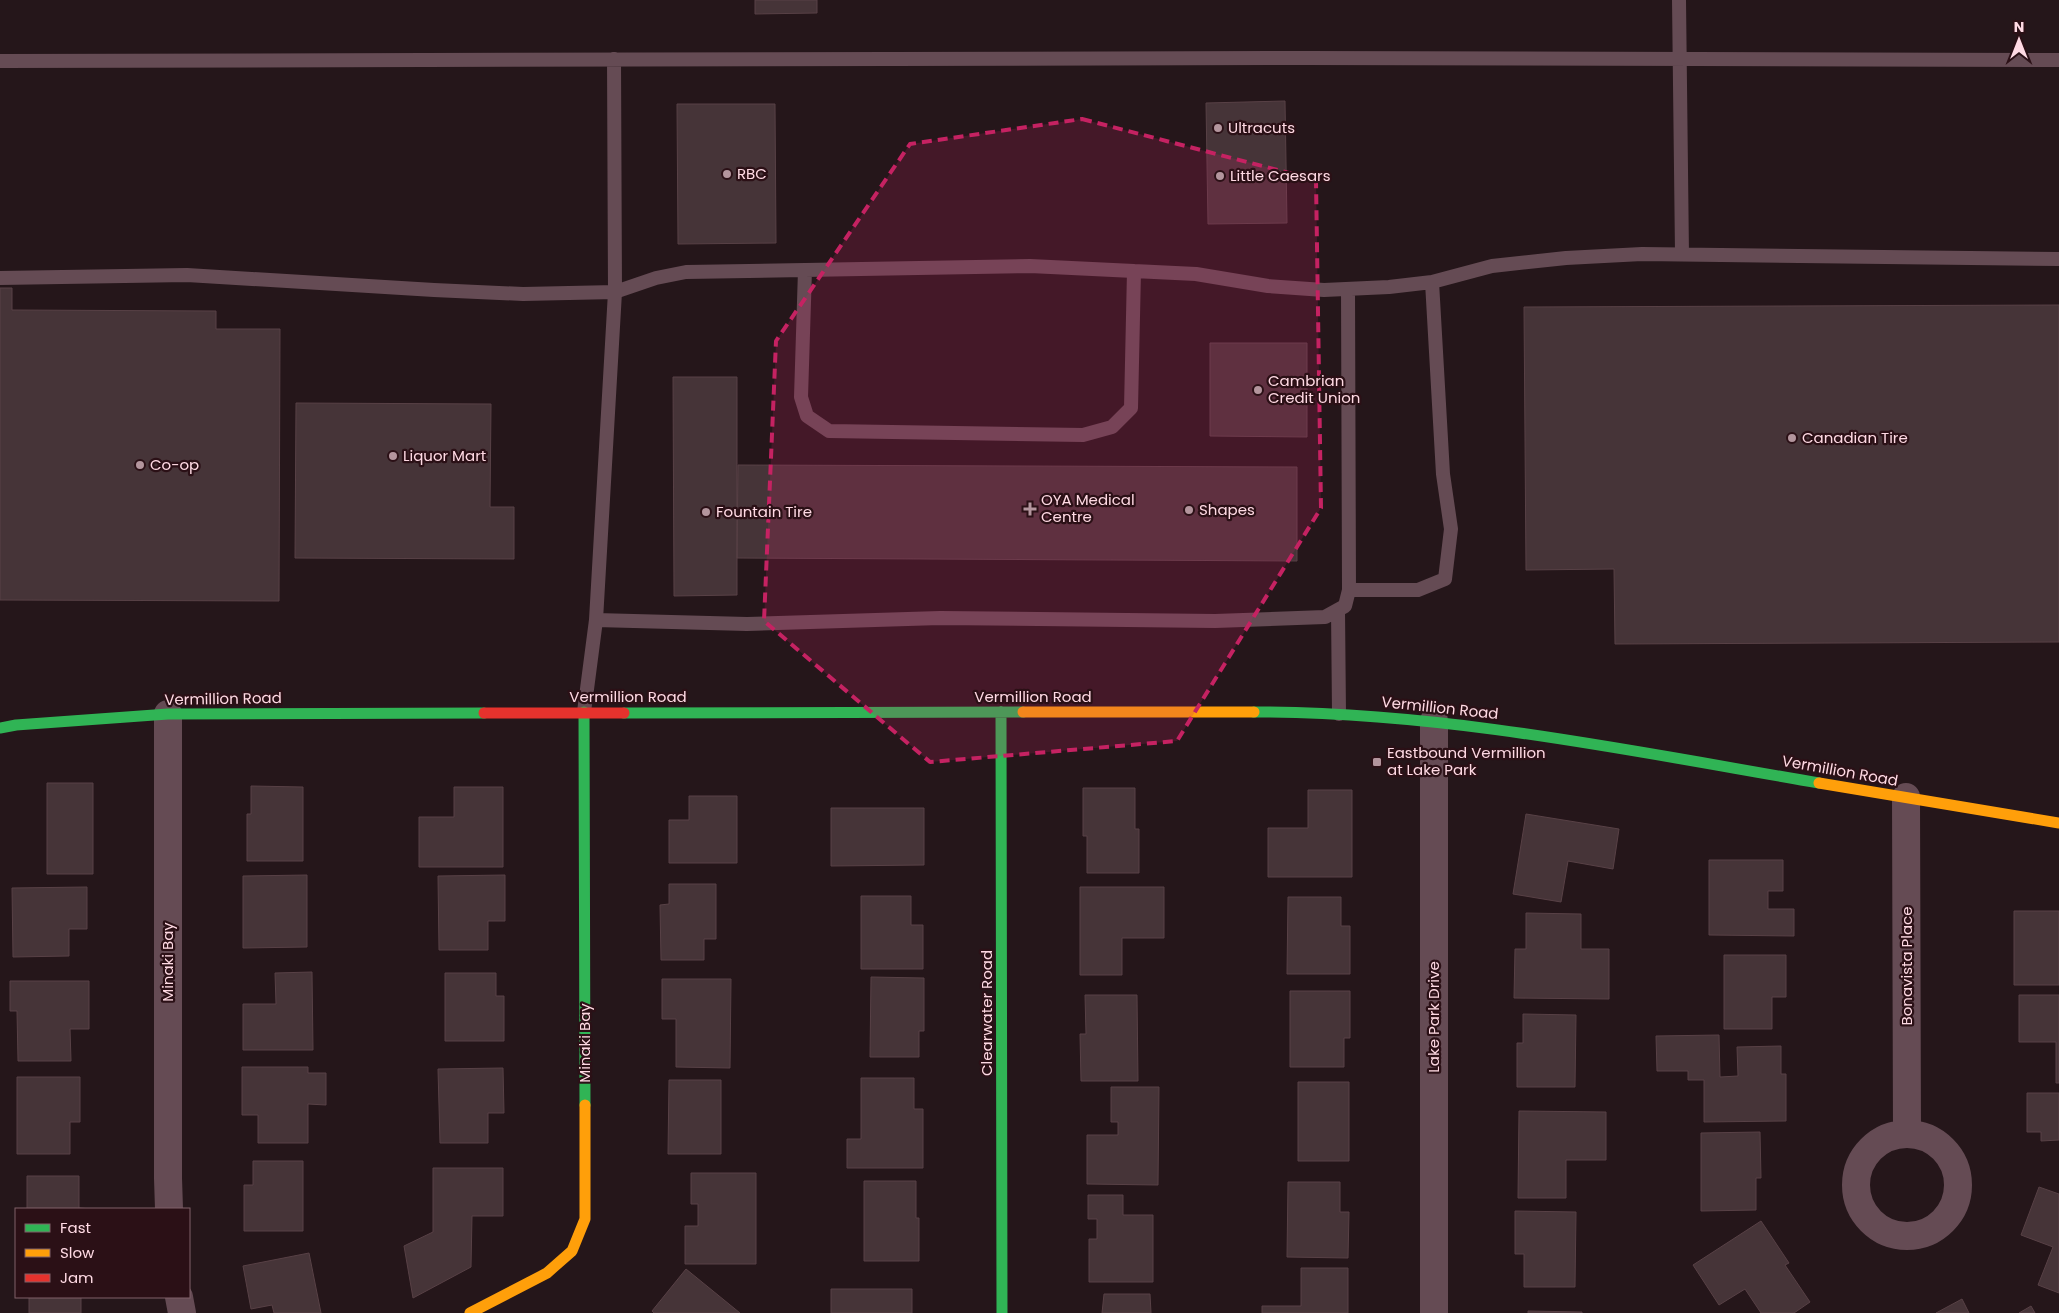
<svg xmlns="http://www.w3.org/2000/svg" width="2059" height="1313" viewBox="0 0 2059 1313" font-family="Poppins,sans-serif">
	<rect width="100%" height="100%" fill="#25161a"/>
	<path fill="#463438" stroke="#584146" d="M755 0H817V13L755 14Z
		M1285 101 1287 223 1208 224 1206 103Z
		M677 104H775L776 243 678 244Z
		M0 288H12V310L216 311V329H280L279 601 0 600Z
		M2059 305V642L1615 644 1614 569 1526 570 1524 307Z
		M1210 343H1307V437L1210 436Z
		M673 377H737V595L674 596Z
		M296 403 491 404 490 507H514V559L295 558Z
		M738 465 1297 467V561L737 558Z
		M47 783H93V874H47Z
		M251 786 303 787V861H247V814H251Z
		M454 787H503V867H419V817H454Z
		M1083 788H1135V829H1139V873H1087V836H1083Z
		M1308 790H1352V877H1268V828H1308Z
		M689 796H737V863H669V820H689Z
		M831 808H924V865L831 866Z
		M1526 814 1619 829 1613 869 1568 861 1561 902 1513 894Z
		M1709 860H1783V891H1768V909H1794V936L1709 935Z
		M307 875V947L243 948V876Z
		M505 875V921H488V950H439L438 876Z
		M669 884H716V939H704V960H661L660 905 669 904Z
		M87 887V929H69V956L13 957 12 888Z
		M1080 887H1164V938H1122V975H1080Z
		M861 896H911V925H923V969H861Z
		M1288 897H1341V926H1350V974H1287Z
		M2014 911H2059V985H2014Z
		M1526 913 1581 914V949H1609V999L1514 998 1515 949H1526Z
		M1724 955H1786V997H1772V1029H1724Z
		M312 972 313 1050H243V1004H276L275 973Z
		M445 973H496V996H504V1041H445Z
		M871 977 924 978V1031H919V1057H870Z
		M662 979H731L730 1068 676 1067V1019H662Z
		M10 981H89V1029H70L71 1061H18L17 1011H10Z
		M1290 991H1350V1038H1344V1067H1290Z
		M1085 995H1137L1138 1081H1081L1080 1034H1086Z
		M2019 995H2059V1083H2056V1042H2019Z
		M1523 1014 1576 1015 1575 1087H1517V1043H1523Z
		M1719 1035 1720 1077 1738 1076 1737 1047 1781 1046V1074H1786V1121L1704 1122V1080H1688V1071H1657L1656 1036Z
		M242 1067H308V1073H326V1105L308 1104V1143H258V1115H242Z
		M503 1068 504 1113H488V1143H440L438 1069Z
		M17 1077H80V1122H70V1154H17Z
		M861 1078H914V1109H923V1168H847V1139H861Z
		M669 1080H721V1154H668Z
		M1298 1082H1349V1161H1298Z
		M1111 1087H1159L1158 1185 1087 1184V1135H1118V1122H1111Z
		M2027 1093H2059V1140L2041 1141V1132H2027Z
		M1519 1111 1606 1112V1160H1566V1198H1518Z
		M1760 1132 1761 1178H1756V1210L1701 1211V1133Z
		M253 1161H303V1231H244V1185H253Z
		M433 1168H503V1216H472L471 1267 413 1298 404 1246 433 1232Z
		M691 1173H756V1264H685V1226H698V1204H691Z
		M27 1176H79V1208L92 1209H27Z
		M864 1181H916V1218H919V1261H864Z
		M1288 1182H1340V1212H1349L1348 1258 1287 1257Z
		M2039 1187 2059 1194V1293L2038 1285 2053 1247 2021 1235Z
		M1088 1195H1123V1215H1153V1282H1089V1239H1097V1219H1088Z
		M1515 1211 1576 1212 1575 1287H1524V1254H1515Z
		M1761 1221 1789 1263 1785 1265 1810 1302 1794 1313H1761L1745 1289 1719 1305 1693 1265Z
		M309 1253 321 1313H274L272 1305 251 1309 243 1266Z
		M1301 1268H1348V1313H1262V1306H1301Z
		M686 1269 740 1313H654L652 1311Z
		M831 1289H912V1313H831Z
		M1104 1294H1150L1151 1313H1102Z
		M29 1297H81V1313H29Z
		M1962 1299 1969 1313H1936Z
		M2031 1306 2035 1313H2019Z
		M1528 1311 1582 1312V1313H1528Z"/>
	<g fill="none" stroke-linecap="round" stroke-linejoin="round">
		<path stroke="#654b54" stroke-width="14" d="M1679 0 1682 254
			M0 61 1304 58 2059 60
			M805 270 801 397 807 416 829 431 1083 435 1112 427 1131 408 1134 271
			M0 278 187 275 434 290 523 294 615 292 614 59
			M1349 590H1418L1445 579 1451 529 1443 474 1432 282
			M1338 610 1339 714
			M596 620 747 624 940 618 1215 621 1325 617 1345 606 1349 590 1348 289
			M584 712 596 620 615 292 656 278 686 272 1030 266 1196 274 1268 286 1324 290 1389 287 1432 282 1492 266 1566 258 1642 254 2059 259"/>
		<path stroke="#654b54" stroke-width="28" d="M168 714V1178L169 1209
			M1906 797 1907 1134
			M1856 1185a51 51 0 1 1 102 0a51 51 0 1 1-102 0Z
			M179 1297 182 1313
			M1434 1313V721"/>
		<path stroke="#30b455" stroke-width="11" d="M584 712 585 1105
			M1001 712 1002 1313
			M1254 712C1445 712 1632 751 1819 783
			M624 713 1023 712
			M0 728 16 725 168 714 484 713"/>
		<path stroke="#ff9f0a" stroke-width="11" d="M1023 712H1254
			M1819 783 2059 823
			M470 1313 547 1273 572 1251 585 1219V1105"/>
		<path stroke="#e5322d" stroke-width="11" d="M484 713H624"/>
	</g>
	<path fill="#c52262" fill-opacity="0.2" stroke="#c52262" stroke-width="4" stroke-dasharray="10 6" stroke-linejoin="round" d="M1082 119 1316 180 1321 508 1177 741 930 762 764 621 776 341 910 144Z"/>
	<g fill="#b3959d" stroke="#2b1016" stroke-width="2">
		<circle cx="1218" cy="128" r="5"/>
		<circle cx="727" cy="174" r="5"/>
		<circle cx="1220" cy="176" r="5"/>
		<circle cx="1258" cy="390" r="5"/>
		<circle cx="1792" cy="438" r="5"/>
		<circle cx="393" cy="456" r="5"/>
		<circle cx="140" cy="465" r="5"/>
		<path d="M1027.5 501.5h5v5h5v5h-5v5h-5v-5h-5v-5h5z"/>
		<circle cx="1189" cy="510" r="5"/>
		<circle cx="706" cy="512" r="5"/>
		<rect x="1372" y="757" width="10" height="10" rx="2.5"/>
	</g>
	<g text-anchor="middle" stroke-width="4.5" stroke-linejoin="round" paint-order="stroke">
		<g font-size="15" fill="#ffdae4" stroke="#2b1016" text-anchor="start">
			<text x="1228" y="133">Ultracuts</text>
			<text x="737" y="179">RBC</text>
			<text x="1230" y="181">Little Caesars</text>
			<text x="1268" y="386">Cambrian<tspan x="1268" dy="17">Credit Union</tspan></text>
			<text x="1802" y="443">Canadian Tire</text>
			<text x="403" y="461">Liquor Mart</text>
			<text x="150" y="470">Co-op</text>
			<text x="1041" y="505">OYA Medical<tspan x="1041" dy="17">Centre</tspan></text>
			<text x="1199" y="515">Shapes</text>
			<text x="716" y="517">Fountain Tire</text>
			<text x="1387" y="758">Eastbound Vermillion<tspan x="1387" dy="17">at Lake Park</tspan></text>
		</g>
		<g font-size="15" fill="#ffdae4" stroke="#2b1016">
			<text x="628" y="702">Vermillion Road</text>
			<text x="1033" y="702">Vermillion Road</text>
			<text transform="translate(223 699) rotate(-1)" y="5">Vermillion Road</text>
			<text transform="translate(1440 708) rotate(6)" y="5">Vermillion Road</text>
			<text transform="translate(1840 771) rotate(10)" y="5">Vermillion Road</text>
			<text transform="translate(168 962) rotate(-90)" y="5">Minaki Bay</text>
			<text transform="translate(1907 966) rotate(-90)" y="5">Bonavista Place</text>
			<text transform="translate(987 1013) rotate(-90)" y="5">Clearwater Road</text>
			<text transform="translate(1434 1017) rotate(-90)" y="5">Lake Park Drive</text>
			<text transform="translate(585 1043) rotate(-90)" y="5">Minaki Bay</text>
		</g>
	</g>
	<rect x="15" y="1208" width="175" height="90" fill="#2b1016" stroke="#806168"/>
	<rect x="25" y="1224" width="25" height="8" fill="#30b455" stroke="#806168"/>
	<text x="60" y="1233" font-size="15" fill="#ffdae4">Fast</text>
	<rect x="25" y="1249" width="25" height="8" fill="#ff9f0a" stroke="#806168"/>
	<text x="60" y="1258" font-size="15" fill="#ffdae4">Slow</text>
	<rect x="25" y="1274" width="25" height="8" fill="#e5322d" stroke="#806168"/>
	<text x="60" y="1283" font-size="15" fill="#ffdae4">Jam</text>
	<g transform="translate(2019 40)" stroke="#2b1016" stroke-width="4" paint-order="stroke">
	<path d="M0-4L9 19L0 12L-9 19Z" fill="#ffdae4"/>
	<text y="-8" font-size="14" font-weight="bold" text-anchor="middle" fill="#ffdae4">N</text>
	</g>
</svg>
